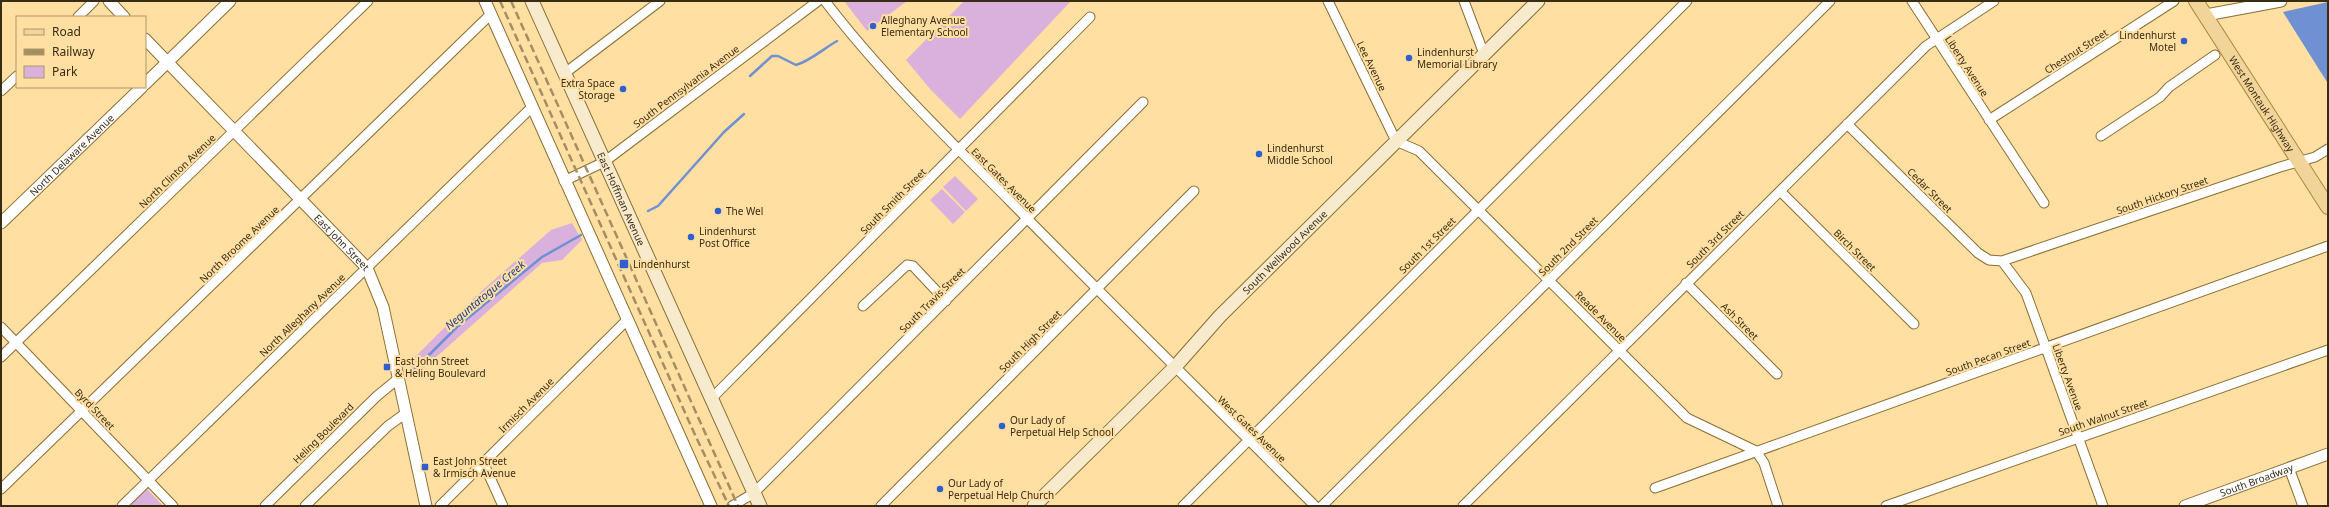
<svg xmlns="http://www.w3.org/2000/svg" width="2329" height="507" viewBox="0 0 2329 507" font-family="'Noto Sans',sans-serif">
	<rect width="100%" height="100%" fill="#ffdfa2"/>
	<path fill="#d9b1dc" d="M844 1H907L867 31Z
		M964 1H1071L960 119 931 90 906 60Z
		M955 176 978 199 966 211 943 187Z
		M942 189 965 212 953 224 930 200Z
		M572 223 582 240 562 260 542 263 417 374 408 364 476 296 551 230Z
		M147 489 163 506H129Z"/>
	<path fill="#6f90d3" d="M2328 2V81L2327 82 2283 12Z"/>
	<g fill="none" stroke-linecap="round" stroke-linejoin="round">
		<path stroke="#6f90d3" stroke-width="2.5" d="M750 76 772 56H778L796 65C810 61 823 49 837 41
			M648 211 658 206 724 132 744 114
			M407 377 457 327 542 257 581 235"/>
		<g stroke="#8a6e33" stroke-width="11">
			<path id="minor" d="M825 1C880 73 946 137 1010 201 1111 304 1213 404 1315 506
				M1328 1 1396 141 1419 151 1687 418 1756 451 1764 463 1778 506
				M1464 1 1484 54
				M1912 1 2044 203
				M78 17 94 1
				M565 73 660 1
				M1 91 17 76
				M1989 120 2174 1
				M1847 124 1978 253 1989 260 2002 261 2280 167 2315 157 2328 149
				M2101 136 2160 97 2169 87 2215 55
				M564 181 604 162 818 1
				M1780 191 1914 324
				M2002 261 2026 293 2103 506
				M1686 283 1777 374
				M863 306 907 265 913 266 946 301
				M1 327 173 506
				M1 357 368 1
				M711 399 1090 17
				M483 462 503 506
				M2289 468 2303 506
				M1655 488 2328 246
				M1 489 491 14
				M122 506 532 107
				M265 506 377 396 399 378
				M305 506 388 426 406 413
				M440 506 627 320
				M732 506 754 493 1143 102
				M881 506 1194 191
				M1183 506 1687 1
				M1322 506 1830 1
				M1463 506 1926 46 1994 1
				M1886 506 2328 350"/>
		</g>
		<g stroke="#8a6e33" stroke-width="13">
			<g id="tertiary">
				<path d="M109 1 124 17"/>
				<path d="M485 1 711 506"/>
				<path d="M2206 15 2281 1"/>
				<path id="s1" d="M145 39 367 268 383 307 426 506"/>
				<path d="M145 84 230 1"/>
				<path id="s2" d="M1 223 142 87"/>
				<path id="s3" d="M2185 506 2328 454"/>
			</g>
		</g>
		<g stroke="#8a6e33" stroke-width="15">
			<g id="secondary">
				<path id="s4" d="M532 1 760 506"/>
				<path id="s5" d="M1034 506 1174 368 1220 316 1538 1"/>
			</g>
		</g>
		<g stroke="#aa873e" stroke-width="16">
			<g id="primary">
				<path id="s6" d="M2196 1 2328 207"/>
			</g>
		</g>
		<use href="#minor" stroke="#fff" stroke-width="9"/>
		<use href="#tertiary" stroke="#fff" stroke-width="11"/>
		<use href="#secondary" stroke="#f8eacc" stroke-width="13"/>
		<use href="#primary" stroke="#f1d499" stroke-width="14"/>
		<path stroke="#a58e62" stroke-width="2.5" stroke-dasharray="8 4" stroke-linecap="butt" d="M500 1 696 437 729 506
			M511 1 738 506"/>
	</g>
	<g fill="#2f5fce" stroke="#ffdfa2" stroke-width="1.5">
		<circle cx="873" cy="26" r="4"/>
		<circle cx="2184" cy="41" r="4"/>
		<circle cx="1409" cy="58" r="4"/>
		<circle cx="623" cy="89" r="4"/>
		<circle cx="1259" cy="154" r="4"/>
		<circle cx="718" cy="211" r="4"/>
		<circle cx="691" cy="237" r="4"/>
		<rect x="619" y="259" width="10" height="10" rx="2"/>
		<rect x="383" y="363" width="8" height="8" rx="2"/>
		<circle cx="1002" cy="426" r="4"/>
		<rect x="421" y="463" width="8" height="8" rx="2"/>
		<circle cx="940" cy="489" r="4"/>
	</g>
	<g text-anchor="middle" stroke-width="4" stroke-linejoin="round" paint-order="stroke">
		<g font-size="10" fill="#382c14" stroke="#ffdfa2" text-anchor="start">
			<text x="881" y="24">Alleghany Avenue<tspan x="881" dy="12">Elementary School</tspan></text>
			<text x="2176" y="39" text-anchor="end">Lindenhurst<tspan x="2176" dy="12">Motel</tspan></text>
			<text x="1417" y="56">Lindenhurst<tspan x="1417" dy="12">Memorial Library</tspan></text>
			<text x="615" y="87" text-anchor="end">Extra Space<tspan x="615" dy="12">Storage</tspan></text>
			<text x="1267" y="152">Lindenhurst<tspan x="1267" dy="12">Middle School</tspan></text>
			<text x="726" y="215">The Wel</text>
			<text x="699" y="235">Lindenhurst<tspan x="699" dy="12">Post Office</tspan></text>
			<text x="633" y="268">Lindenhurst</text>
			<text x="395" y="365">East John Street<tspan x="395" dy="12">&amp; Heling Boulevard</tspan></text>
			<text x="1010" y="424">Our Lady of<tspan x="1010" dy="12">Perpetual Help School</tspan></text>
			<text x="433" y="465">East John Street<tspan x="433" dy="12">&amp; Irmisch Avenue</tspan></text>
			<text x="948" y="487">Our Lady of<tspan x="948" dy="12">Perpetual Help Church</tspan></text>
		</g>
		<g font-size="10" fill="#382c14" stroke="#ffdfa2">
			<text transform="translate(2076 51) rotate(-33)" y="4">Chestnut Street</text>
			<text transform="translate(1372 66) rotate(64)" y="4">Lee Avenue</text>
			<text transform="translate(1967 66) rotate(57)" y="4">Liberty Avenue</text>
			<text transform="translate(686 86) rotate(-37)" y="4">South Pennsylvania Avenue</text>
			<text dy="4" stroke="none"><textPath href="#s6" startOffset="122">West Montauk Highway</textPath></text>
			<text dy="4" stroke="none"><textPath href="#s2" startOffset="98">North Delaware Avenue</textPath></text>
			<text transform="translate(177 171) rotate(-44)" y="4">North Clinton Avenue</text>
			<text transform="translate(1004 180) rotate(45)" y="4">East Gates Avenue</text>
			<text transform="translate(1930 190) rotate(45)" y="4">Cedar Street</text>
			<text transform="translate(2162 195) rotate(-19)" y="4">South Hickory Street</text>
			<text dy="4" stroke="none"><textPath href="#s4" startOffset="217">East Hoffman Avenue</textPath></text>
			<text transform="translate(893 201) rotate(-45)" y="4">South Smith Street</text>
			<text transform="translate(1715 239) rotate(-45)" y="4">South 3rd Street</text>
			<text dy="4" stroke="none"><textPath href="#s1" startOffset="283">East John Street</textPath></text>
			<text transform="translate(239 244) rotate(-44)" y="4">North Broome Avenue</text>
			<text transform="translate(1427 245) rotate(-45)" y="4">South 1st Street</text>
			<text transform="translate(1568 246) rotate(-45)" y="4">South 2nd Street</text>
			<text transform="translate(1855 250) rotate(45)" y="4">Birch Street</text>
			<text dy="4" stroke="none"><textPath href="#s5" startOffset="357">South Wellwood Avenue</textPath></text>
			<text transform="translate(932 300) rotate(-45)" y="4">South Travis Street</text>
			<text transform="translate(302 315) rotate(-44)" y="4">North Alleghany Avenue</text>
			<text transform="translate(1601 316) rotate(45)" y="4">Reade Avenue</text>
			<text transform="translate(1740 321) rotate(45)" y="4">Ash Street</text>
			<text transform="translate(1030 341) rotate(-45)" y="4">South High Street</text>
			<text transform="translate(1988 357) rotate(-20)" y="4">South Pecan Street</text>
			<text transform="translate(2068 377) rotate(70)" y="4">Liberty Avenue</text>
			<text transform="translate(526 405) rotate(-45)" y="4">Irmisch Avenue</text>
			<text transform="translate(95 409) rotate(46)" y="4">Byrd Street</text>
			<text transform="translate(2103 417) rotate(-19)" y="4">South Walnut Street</text>
			<text transform="translate(1252 429) rotate(44)" y="4">West Gates Avenue</text>
			<text transform="translate(323 433) rotate(-45)" y="4">Heling Boulevard</text>
			<text dy="4" stroke="none"><textPath href="#s3" startOffset="76">South Broadway</textPath></text>
		</g>
		<g font-size="11" font-style="italic" fill="#183a88" stroke="#ffdfa2">
			<text transform="translate(485 295) rotate(-40)" y="4">Neguntatogue Creek</text>
		</g>
	</g>
	<rect width="2329" height="507" fill="none" stroke="#382c14" stroke-width="4"/>
	<rect x="16" y="16" width="130" height="72" fill="#ffdfa2" stroke="#af9769"/>
	<rect x="24" y="29" width="20" height="6" fill="#f1d499" stroke="#af9769"/>
	<text x="52" y="36" font-size="12" fill="#382c14">Road</text>
	<rect x="24" y="49" width="20" height="6" fill="#a58e62" stroke="#af9769"/>
	<text x="52" y="56" font-size="12" fill="#382c14">Railway</text>
	<rect x="24" y="66" width="20" height="12" fill="#d9b1dc" stroke="#af9769"/>
	<text x="52" y="76" font-size="12" fill="#382c14">Park</text>
</svg>
